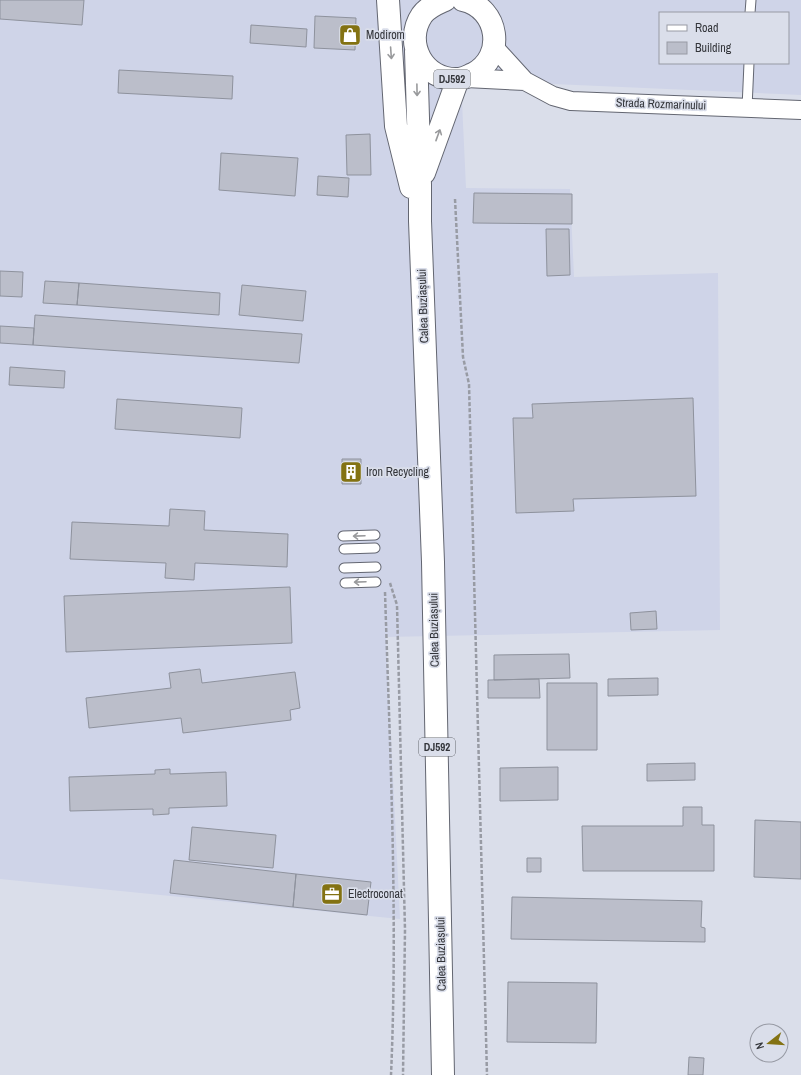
<svg xmlns="http://www.w3.org/2000/svg" width="801" height="1075" viewBox="0 0 801 1075" font-family="'Archivo Narrow',sans-serif">
	<rect width="100%" height="100%" fill="#dadeea"/>
	<path fill="#cfd4e8" fill-rule="evenodd" d="M0 0H801V95L461 80 466 188 570 189 574 277 718 273 720 630 386 637 400 919 0 879ZM660 13H788V63H660Z"/>
	<path fill="#bbbeca" stroke="#8e929d" d="M0 0H84L82 25 0 19Z
		M315 16 356 18 355 50 314 48Z
		M251 25 307 29 306 47 250 43Z
		M119 70 233 76 232 99 118 93Z
		M370 134 371 175H347L346 135Z
		M221 153 298 158 295 196 219 190Z
		M318 176 349 178 348 197 317 195Z
		M474 193 572 194V224L473 223Z
		M546 229H569L570 275 547 276Z
		M0 271 23 272 22 297 0 296Z
		M45 281 79 283 77 305 43 303Z
		M79 283 220 293 219 315 77 305Z
		M242 285 306 291 303 321 239 315Z
		M35 315 302 334 299 363 33 345Z
		M0 326 34 328 33 345 0 343Z
		M10 367 65 371 64 388 9 385Z
		M693 398 696 496 573 499 574 511 516 513 513 418H533L532 404Z
		M117 399 242 408 240 438 115 429Z
		M342 459H361V484H342Z
		M170 509 205 511 204 530 288 534 287 567 195 563 194 580 165 578 166 563 70 559 72 522 169 526Z
		M290 587 292 643 66 652 64 596Z
		M656 611 657 629 631 630 630 613Z
		M569 654 570 678 494 680V655Z
		M200 669 202 683 295 672 300 708 290 710 291 720 183 733 181 718 89 728 86 698 171 688 169 673Z
		M658 678V695L608 696V679Z
		M539 679 540 698H488V680Z
		M547 683H597V750H547Z
		M695 763V780L647 781V764Z
		M558 767V800L500 801V768Z
		M170 769V774L226 772 227 806 169 808V814L153 815V809L70 811 69 777 155 774V770Z
		M683 807H702V825H714V871H583L582 826H683Z
		M755 820 801 822V879L754 877Z
		M192 827 276 835 273 868 189 860Z
		M527 858H541V872H527Z
		M174 860 296 874 293 907 170 893Z
		M296 874 371 882 367 915 293 907Z
		M512 897 702 901 701 927 705 928V942L511 939Z
		M508 982 597 983 596 1043 507 1042Z
		M689 1057 704 1058 703 1075H688Z"/>
	<g fill="none" stroke-linecap="round" stroke-linejoin="round">
		<g stroke="#636671" stroke-width="11">
			<path id="lane" d="M750 13 751 0
				M747 108 749 63
				M343 536 375 535
				M344 549 375 548
				M344 568 376 567
				M345 583 376 582"/>
		</g>
		<g stroke="#636671" stroke-width="20">
			<path id="street" d="M494 47 525 81 553 96 571 101 801 110
				M466 78 525 81"/>
		</g>
		<g stroke="#636671" stroke-width="24">
			<path id="primary" d="M388 0 396 126 411 187
				M445 0C436 4 428 7 422 15 403 43 424 81 458 79 464 79 468 76 473 74 506 57 499 8 463 0
				M416 51 420 185V221L433 562 443 1075
				M424 173 458 79"/>
		</g>
		<path stroke="#989ba4" stroke-width="2.5" stroke-dasharray="4 2" stroke-linecap="butt" d="M455 199 463 357 469 384 487 1075
			M390 583 397 605 405 930 403 1075
			M385 592C390 753 398 914 391 1075"/>
		<use href="#lane" stroke="#fff" stroke-width="9"/>
		<use href="#street" stroke="#fff" stroke-width="18"/>
		<use href="#primary" stroke="#fff" stroke-width="22"/>
	</g>
	<defs><path id="oneway-shaft" d="M-6 0H5M1.5-3L5.5 0L1.5 3" fill="none" stroke-width="1.6" stroke-linecap="round" stroke-linejoin="round"/></defs>
	<g stroke="#999a9c">
		<use href="#oneway-shaft" transform="translate(391 53) rotate(86)"/>
		<use href="#oneway-shaft" transform="translate(417 90) rotate(89)"/>
		<use href="#oneway-shaft" transform="translate(438 135) rotate(-70)"/>
		<use href="#oneway-shaft" transform="translate(359 536) rotate(178)"/>
		<use href="#oneway-shaft" transform="translate(360 582) rotate(178)"/>
	</g>
	<defs>
		<g id="shop-square" transform="scale(1.15)"><rect x="-9" y="-9" width="18" height="18" rx="4" fill="#837212" stroke="#dadeea"/><path d="M-5-2.5h2.3a2.7 3.5 0 0 1 5.4 0H5L5.5 6h-11ZM-1.5-2.5h3a1.5 2.3 0 0 0-3 0Z" fill="#fff"/></g>
		<g id="building-square" transform="scale(1.15)"><rect x="-9" y="-9" width="18" height="18" rx="4" fill="#837212" stroke="#dadeea"/><path d="M-4-6H4V6H1V3H-1V6H-4ZM-2.5-4.3h1.7v1.8h-1.7ZM.8-4.3h1.7v1.8H.8ZM-2.5-1h1.7V.8h-1.7ZM.8-1h1.7V.8H.8Z" fill="#fff"/></g>
		<g id="office-square" transform="scale(1.15)"><rect x="-9" y="-9" width="18" height="18" rx="4" fill="#837212" stroke="#dadeea"/><path d="M-6-3h4V-5.5h4V-3h4V5H-6ZM-1-4.5V-3h2v-1.5ZM-6 0V1H6V0Z" fill="#fff"/></g>
	</defs>
	<g fill-rule="evenodd">
		<use href="#shop-square" x="350" y="35"/>
		<use href="#building-square" x="351" y="472"/>
		<use href="#office-square" x="332" y="894"/>
	</g>
	<g text-anchor="middle" stroke-width="3.5" stroke-linejoin="round" paint-order="stroke">
		<g fill="#dadeea" stroke="#65686f" stroke-width="1">
			<rect x="434" y="70" width="36" height="18" rx="3"/>
			<rect x="419" y="738" width="36" height="18" rx="3"/>
		</g>
		<g font-size="11" font-weight="bold" fill="#33353a">
			<text x="452" y="83">DJ592</text>
			<text x="437" y="751">DJ592</text>
		</g>
		<g font-size="12" fill="#33353a" stroke="#dadeea" text-anchor="start">
			<text x="366" y="39">Modirom</text>
			<text x="366" y="476">Iron Recycling</text>
			<text x="348" y="898">Electroconat</text>
		</g>
		<g font-size="12" fill="#33353a" stroke="#dadeea">
			<text transform="translate(661 104) rotate(2)" y="4">Strada Rozmarinului</text>
			<text transform="translate(423 306) rotate(-92)" y="4">Calea Buziașului</text>
			<text transform="translate(434 630) rotate(-91)" y="4">Calea Buziașului</text>
			<text transform="translate(441 954) rotate(-91)" y="4">Calea Buziașului</text>
		</g>
	</g>
	<rect x="659" y="12" width="130" height="52" fill="#dadeea" stroke="#979aa4"/>
	<rect x="667" y="25" width="20" height="6" fill="#ffffff" stroke="#979aa4"/>
	<text x="695" y="32" font-size="12" fill="#33353a">Road</text>
	<rect x="667" y="42" width="20" height="12" fill="#bbbeca" stroke="#979aa4"/>
	<text x="695" y="52" font-size="12" fill="#33353a">Building</text>
	<g transform="translate(769 1043) rotate(253)"><circle r="19" fill="#dadeea" stroke="#979aa4"/>
	<path d="M0-3L7 15L0 10L-7 15Z" fill="#837212"/>
	<text y="-6" font-size="11" font-weight="bold" text-anchor="middle" fill="#33353a">N</text>
	</g>
</svg>
